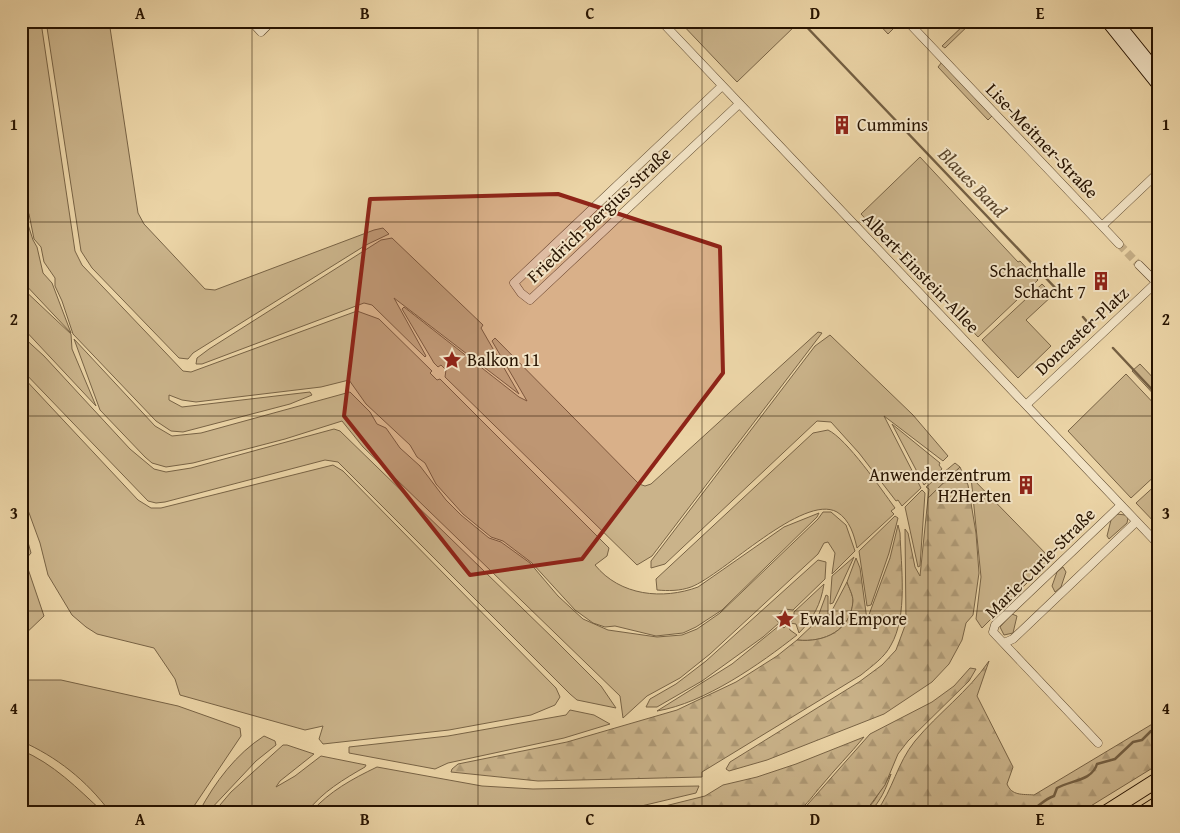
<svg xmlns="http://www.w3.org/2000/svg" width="1180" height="833" viewBox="0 0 1180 833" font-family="'Gentium Book Plus',serif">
	<defs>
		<pattern id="forest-firs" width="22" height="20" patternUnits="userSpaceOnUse" patternTransform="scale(1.25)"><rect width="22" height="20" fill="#cab38a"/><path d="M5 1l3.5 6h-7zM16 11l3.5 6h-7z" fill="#ae9975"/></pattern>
	</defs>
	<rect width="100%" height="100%" fill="#ebd4a6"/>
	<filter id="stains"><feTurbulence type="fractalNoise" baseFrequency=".004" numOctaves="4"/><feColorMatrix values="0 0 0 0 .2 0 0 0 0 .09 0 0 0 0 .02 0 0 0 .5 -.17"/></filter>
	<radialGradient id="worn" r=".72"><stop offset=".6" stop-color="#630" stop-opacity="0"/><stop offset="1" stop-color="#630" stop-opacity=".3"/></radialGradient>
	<path fill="#cab38a" stroke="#786345" d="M25 21H37L42 29 75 251 82 265 183 371 191 372 357 311 379 319 432 371 430 373 437 380 440 379 609 548 607 556 595 565C620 596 663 600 698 587L784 527 819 513 817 517 722 610 696 627 683 633 656 636 615 626 605 627 593 623 575 610 532 563 503 541 491 537 463 514 436 484 425 463 417 457 410 445 366 404 349 380 321 387 196 402 182 400 169 395V400L182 407 310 392 312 395 290 404 183 432 171 431 156 421 73 334 62 301 55 286V278L44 262 41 247 34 239 29 214 21 199V25Z
		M46 21H109L138 213 144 224 205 289 215 290 374 230 383 228 389 234 366 245 193 353 188 359 179 358 92 268 81 251Z
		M679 21H793L796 25 737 82Z
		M876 21H892L896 26 888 34Z
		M968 21H973L945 48 942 46Z
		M942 62 992 116 988 120 938 67Z
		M920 157 1018 262 1020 261 1038 280 978 337 861 214Z
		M21 203 33 240 37 247 43 273 52 283 71 333 21 280Z
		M392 238 483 325 481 328 519 394 394 298 426 356 425 357 372 305 364 303 202 364H196L197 358 209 349 381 240Z
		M1042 284 1053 295 1026 320 1051 346 1018 378 982 340Z
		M21 287 71 334 72 349 96 406 21 326Z
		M404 307 519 397 527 401 492 341 495 338 639 484 645 486 651 484 818 332 822 333 652 556 637 565 445 377 446 370 441 365 438 367 434 363 402 309Z
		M21 335 44 356 130 449 154 469 166 472 191 468 334 429 340 431 556 641 601 686 616 708 577 700 570 694 338 462 325 460 165 502 156 503 148 501 21 369Z
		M830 335 913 415 948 456 943 461 884 416 921 488 902 506 898 500 896 501 859 453 831 422 817 421 665 564 651 568V561L815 346Z
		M74 339 155 426 172 436 201 433 350 392 370 412 377 424 386 428 400 448 420 466 446 500 461 515 489 538 501 542 530 563 558 596 583 619 608 630 657 637 682 635 697 629 720 613 818 519 823 512H831L846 525 855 551 832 574 835 553 828 542 824 543 818 554 710 654 680 678 647 696 623 718 620 696 363 447 342 421 285 439 193 463 166 467 152 463 145 457 100 410Z
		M1140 364 1159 384V400L1132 371Z
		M1126 374 1159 409V472L1131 498 1068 431Z
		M21 375 138 500 151 508H161L333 465 343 471 556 688 560 697 555 705 531 715 449 730 323 744 319 739 323 726 305 730 180 695 175 679 154 648 97 634 86 627 72 615 48 575 40 543 21 491Z
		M892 424 940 463 939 465 942 469 924 485Z
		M828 430C847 439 881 489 895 508L891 511 894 514 857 548C854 535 850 520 837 512 803 493 723 575 691 587 680 591 668 591 657 590L656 579 813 433Z
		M955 463 960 467 928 498 929 489 926 487Z
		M971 477 1051 559 982 628 976 619 981 577Z
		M1159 482V527L1136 503Z
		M922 490 925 493 920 566 918 567 905 507Z
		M1117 514 1125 515 1128 518 1127 523 1109 539 1107 536 1111 520Z
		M895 516 898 518 889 553 871 605 867 606 859 551Z
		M21 517 31 553 25 560 44 616 21 638Z
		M854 557 833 603 830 604 832 576Z
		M818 560 826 562 825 579 793 610 785 609 775 618 779 623 763 637 702 681 657 707H646L650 699 676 684 706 661Z
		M1063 567 1066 572 1061 587 1055 592 1052 586 1057 572Z
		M847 582C849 588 853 595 853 601 851 630 825 643 797 640L816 622 826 595 828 596V618Z
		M824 584C821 604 813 619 799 633L796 624 790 623 794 619V612Z
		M1012 614 1017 616 1013 633 1004 635 1000 627Z
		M788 624 790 630 797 635C760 664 705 703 657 711L732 664 780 625 784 628Z
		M21 680H61L178 706 240 728 241 736 190 812H110C86 780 57 757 21 741Z
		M570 710 594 715 610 724 564 738 448 763 435 769 349 753V747L448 736 566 715Z
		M264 736 275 741 276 745 256 761 208 812H199C215 782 236 754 264 736Z
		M283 745H287L314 754 280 781 276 787 295 776 321 756 366 765 365 767C344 779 322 792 307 812H214L231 792Z
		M21 750C54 764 77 788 103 812H21Z
		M377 767 482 786 533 789 699 786 696 793 616 812H311C330 791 352 779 377 767Z
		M891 774C886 789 881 800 870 812H865L874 801Z"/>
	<path fill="url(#forest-firs)" stroke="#786345" d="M960 467 968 485 976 533 979 573 973 615 966 623 962 640 949 664 932 682 884 714 767 760 729 771 726 769 730 762 859 682 882 665 896 650 906 623 905 529 908 533 915 567 920 576 928 498Z
		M898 525 900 533C901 566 908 616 891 645 885 657 872 666 861 675L702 772V777L538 781 451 772 452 769 458 764 567 742 677 710 736 682 777 656 797 640C825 643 851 630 853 601 853 595 849 588 847 582L856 558 860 568 867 620 890 558Z
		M989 661 977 696 1013 767 1007 784C1012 796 1022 794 1034 795L1159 720V764L1081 812H876C893 790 897 763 915 741 938 713 968 692 989 661Z
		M970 668 976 669 969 681 908 741 898 754 885 785 865 812H801L870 734 932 702 954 686Z
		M864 737C850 754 835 769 822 785 813 795 808 804 797 812H641L705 796 723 785 757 777 796 764Z"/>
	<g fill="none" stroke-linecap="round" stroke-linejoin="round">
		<path stroke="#745f42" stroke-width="2.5" d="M801 21 1063 296
			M1083 317 1089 324
			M1113 348 1159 397
			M1027 812C1039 808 1042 800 1054 796L1057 788C1071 780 1092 781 1097 764L1115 759 1133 742 1142 740 1151 731 1159 727"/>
		<path stroke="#c4ad85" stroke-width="8" stroke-dasharray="8 4" stroke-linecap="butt" d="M1119 244 1139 265"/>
		<g stroke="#58432a" stroke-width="9">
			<path id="street" d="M251 21 261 32 272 21
				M661 21 1159 545
				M907 21 1102 226 1159 172
				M722 86 514 283 521 293 530 300 739 104
				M1102 226 1119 244
				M1139 265 1156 282
				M1026 405 1159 280
				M1004 643 1013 639 1136 522
				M1098 743 993 632 995 625 1121 505"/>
		</g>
		<g stroke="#271300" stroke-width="12">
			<path id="secondary" d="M1106 21 1159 87
				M1117 21 1159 73"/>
		</g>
		<g stroke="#271300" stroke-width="16">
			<path id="highway" d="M1107 812 1159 779
				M1145 812 1159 803"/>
		</g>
		<use href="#street" stroke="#f2e3c5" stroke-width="8"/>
		<use href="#secondary" stroke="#f2e3c5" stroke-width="10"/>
		<use href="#highway" stroke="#ebd4a6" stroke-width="14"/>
	</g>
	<path fill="#8f2418" fill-opacity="0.2" stroke="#8f2418" stroke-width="4" stroke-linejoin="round" d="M558 194 720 247 723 373 582 559 470 575 344 416 370 199Z"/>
	<path fill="none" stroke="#271300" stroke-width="1" stroke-opacity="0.55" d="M252 21V812M478 21V812M702 21V812M928 21V812M21 222H1159M21 416H1159M21 611H1159"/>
	<defs>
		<g id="building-bare" transform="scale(1.5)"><path d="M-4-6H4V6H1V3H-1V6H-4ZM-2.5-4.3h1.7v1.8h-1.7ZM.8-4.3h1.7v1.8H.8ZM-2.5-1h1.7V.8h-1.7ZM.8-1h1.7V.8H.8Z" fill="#8f2418" stroke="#f2e3c5" stroke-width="2.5" paint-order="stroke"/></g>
		<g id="sight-bare" transform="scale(1.5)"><path d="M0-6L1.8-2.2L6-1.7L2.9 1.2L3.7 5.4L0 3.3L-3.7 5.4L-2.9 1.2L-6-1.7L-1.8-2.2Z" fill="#8f2418" stroke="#f2e3c5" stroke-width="2.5" paint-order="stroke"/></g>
	</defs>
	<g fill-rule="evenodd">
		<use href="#building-bare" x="842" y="125"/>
		<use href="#building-bare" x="1101" y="281"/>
		<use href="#sight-bare" x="452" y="360"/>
		<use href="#building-bare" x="1026" y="485"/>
		<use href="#sight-bare" x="785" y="619"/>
	</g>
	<g text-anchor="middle" stroke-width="4" stroke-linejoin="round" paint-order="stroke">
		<g font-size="18" fill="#271300" stroke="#f2e3c5" text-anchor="start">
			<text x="857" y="131">Cummins</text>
			<text x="1086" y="277" text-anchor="end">Schachthalle<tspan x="1086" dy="21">Schacht 7</tspan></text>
			<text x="467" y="366">Balkon 11</text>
			<text x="1011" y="481" text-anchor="end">Anwenderzentrum<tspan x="1011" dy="21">H2Herten</tspan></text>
			<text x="800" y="625">Ewald Empore</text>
		</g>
		<g font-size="18" fill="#271300" stroke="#f2e3c5">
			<text transform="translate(1042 141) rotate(46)" y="6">Lise-Meitner-Straße</text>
			<text transform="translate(599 215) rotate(-43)" y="6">Friedrich-Bergius-Straße</text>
			<text transform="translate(921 273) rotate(46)" y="6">Albert-Einstein-Allee</text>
			<text transform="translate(1082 331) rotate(-43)" y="6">Doncaster-Platz</text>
			<text transform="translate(1040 563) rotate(-45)" y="6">Marie-Curie-Straße</text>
		</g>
		<g font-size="19" font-style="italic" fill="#5b462c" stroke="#f2e3c5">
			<text transform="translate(973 182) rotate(46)" y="7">Blaues Band</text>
		</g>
	</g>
	<rect width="1180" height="833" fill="none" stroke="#ebd4a6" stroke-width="55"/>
	<rect x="28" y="28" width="1124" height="778" fill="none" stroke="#271300" stroke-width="2"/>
	<g font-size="16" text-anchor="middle" font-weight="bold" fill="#271300">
		<text x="140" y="19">A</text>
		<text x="365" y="19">B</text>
		<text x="590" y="19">C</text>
		<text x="815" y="19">D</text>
		<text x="1040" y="19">E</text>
		<text x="14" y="130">1</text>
		<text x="1166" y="130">1</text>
		<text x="14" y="325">2</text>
		<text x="1166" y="325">2</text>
		<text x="14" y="519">3</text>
		<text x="1166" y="519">3</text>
		<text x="14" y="714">4</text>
		<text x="1166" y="714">4</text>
		<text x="140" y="825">A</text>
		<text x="365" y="825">B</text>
		<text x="590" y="825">C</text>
		<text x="815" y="825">D</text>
		<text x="1040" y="825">E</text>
	</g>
	<rect width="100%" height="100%" filter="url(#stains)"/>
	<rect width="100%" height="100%" fill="url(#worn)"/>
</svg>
